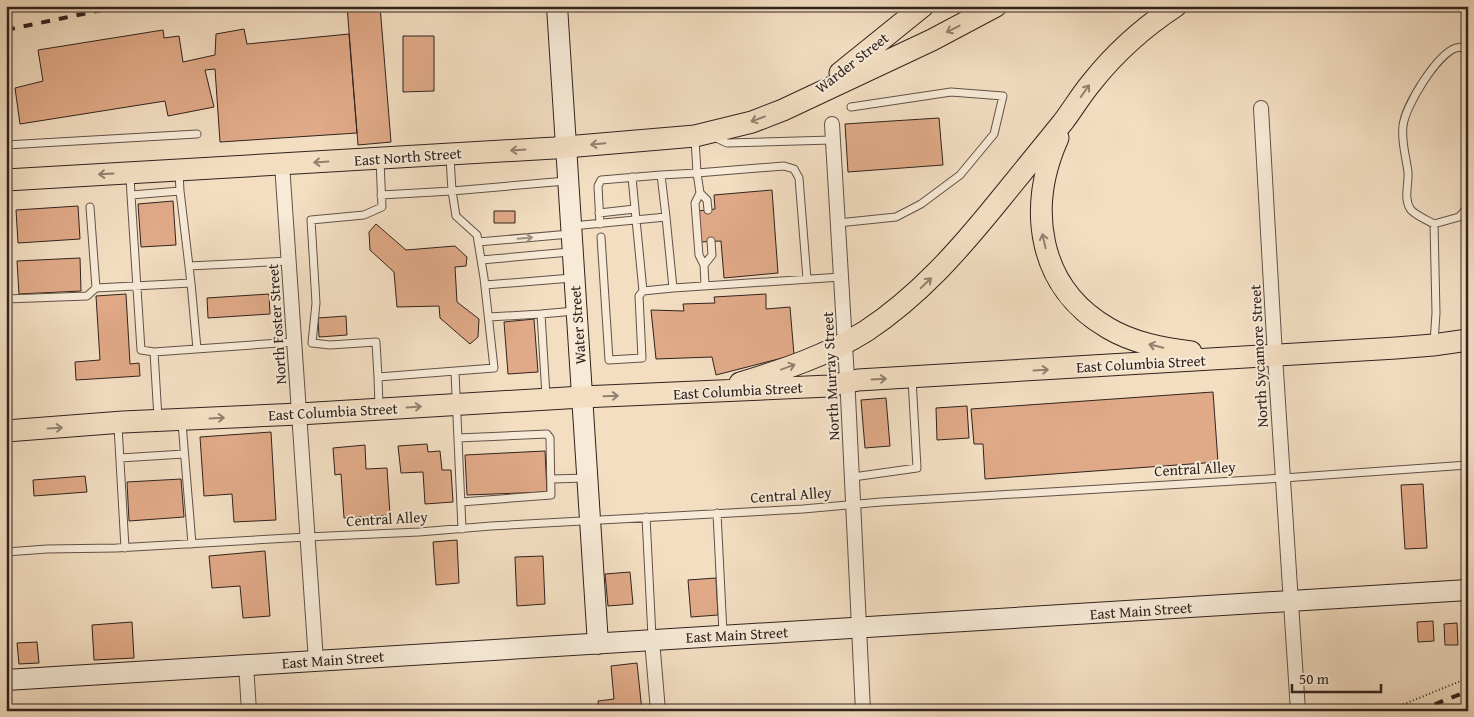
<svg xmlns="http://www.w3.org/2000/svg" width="1474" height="717" viewBox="0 0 1474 717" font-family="'Gentium Book Plus',serif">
	<rect width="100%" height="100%" fill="#f3dec2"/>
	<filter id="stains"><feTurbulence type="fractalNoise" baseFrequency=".004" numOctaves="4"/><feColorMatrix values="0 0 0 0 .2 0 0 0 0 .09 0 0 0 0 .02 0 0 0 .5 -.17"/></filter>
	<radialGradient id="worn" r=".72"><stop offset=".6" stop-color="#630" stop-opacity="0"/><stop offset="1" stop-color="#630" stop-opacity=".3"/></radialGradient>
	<path fill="#e0a987" stroke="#30231e" d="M347 6H380L391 142 358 145Z
		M244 29 247 44 349 34 357 133 220 142 215 69 205 70 214 107 168 116 165 101 20 124 15 88 43 81 38 50 163 30 164 38 179 36 183 62 215 55 216 34Z
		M403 36H434V91L403 92Z
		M939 118 943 165 848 172 845 124Z
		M772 190 778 273 724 278 721 241 700 242 698 211 715 209 714 195Z
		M173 201 176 245 141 247 138 204Z
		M78 206 80 239 18 243 16 210Z
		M494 211H515V223H494Z
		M376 224 406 250 455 246 467 257 466 266 455 267 457 302 479 319 478 337 470 344 440 318 439 306 397 307 394 272 370 250 369 232Z
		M80 258 81 291 19 294 17 261Z
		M126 294 130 364 139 363 140 376 76 380 75 362 100 360 96 296Z
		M269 294 270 314 208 318 207 298Z
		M766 294V309L790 307 794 355 716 375 712 357 656 359 651 310 684 311 683 304 715 303 714 297Z
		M346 316 347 335 319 337 318 318Z
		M534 319 538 372 508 374 504 322Z
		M1213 392 1218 462 985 479 983 444H974L971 409Z
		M886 398 890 446 865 448 861 400Z
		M967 406 969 438 937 440 936 408Z
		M271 432 276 520 234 522 232 494 204 496 200 437Z
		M427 444 428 452 440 451 442 470H451L453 502 425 504 423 472 401 473 398 446Z
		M365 445 366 469 387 468 390 515 344 518 341 474 335 475 333 448Z
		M545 451 547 492 467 495 465 455Z
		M85 476 87 492 34 496 33 480Z
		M181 479 184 517 129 521 127 482Z
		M1423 484 1427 548 1405 549 1401 485Z
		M457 540 459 583 436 585 433 542Z
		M265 551 270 616 243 618 240 586 212 588 209 556Z
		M543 556 545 604 517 606 515 557Z
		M630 572 633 604 608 606 605 574Z
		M716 578 718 615 691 617 688 580Z
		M1433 621 1434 641 1418 642 1417 622Z
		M132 622 134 658 94 660 92 625Z
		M1457 623 1458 645H1445L1444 624Z
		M37 642 39 663 19 664 17 643Z
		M637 663 642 711H599L598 701 614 699 611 666Z"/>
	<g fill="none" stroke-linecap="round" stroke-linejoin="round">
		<g stroke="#615247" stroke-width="9">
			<path id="lane" d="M714 137 727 143 832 140
				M6 145 197 134
				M380 161 382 207 364 215 311 220 316 303 312 343 330 345 376 342 378 377 494 368 484 278 477 235 456 216 452 191 450 157
				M179 172 180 191
				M130 176 131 195
				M632 177 635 209
				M700 193 695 203 699 255 704 265 705 285
				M381 195 452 191 566 181
				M90 207 96 288
				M708 210 707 200 700 193 697 173 784 166 794 169 799 178 807 279
				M599 213 635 209 643 291
				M666 217 661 175 697 173 695 139
				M838 223 896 217 921 204 960 175 994 134 1003 96 951 92 851 107
				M600 224 598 186 601 180 661 175
				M1434 224C1427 220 1417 216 1411 210 1403 199 1409 184 1408 172 1406 157 1401 141 1403 126 1405 106 1437 54 1456 48 1459 47 1464 47 1468 47
				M572 226 666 217 673 288 841 277
				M601 237 609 360 642 358 639 296 643 291 673 288
				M478 242 570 234
				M481 260 570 252
				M704 265 712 255 711 241
				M189 266 289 261
				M191 283 197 349
				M485 285 572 278
				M6 299 87 296 96 288 191 283 180 191 131 195 141 350 154 352
				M541 314 546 396
				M489 317 541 314 575 311
				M1434 343 1436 313 1434 224 1459 217 1468 207
				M455 372 462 529
				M378 377 379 407
				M6 386V390
				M158 418 154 352 294 342
				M182 423 192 544
				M118 426 125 548
				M458 438 547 434 550 438 551 495 461 502
				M120 458 184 454
				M853 477 917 468 912 379
				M552 479 586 478
				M717 513 723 633
				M646 517 652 637
				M6 552 47 549 116 548 307 537 419 532 491 526 803 509 881 502 1283 478 1468 465"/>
		</g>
		<g stroke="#615247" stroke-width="16">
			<path id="street" d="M1261 108 1275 356 1298 711
				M832 124 848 396 863 711
				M282 164 316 661
				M652 640 658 711
				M246 665 249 711"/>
		</g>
		<g stroke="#30231e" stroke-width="22">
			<path id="secondary" d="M557 6 598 644
				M6 680 1468 590"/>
		</g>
		<g stroke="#30231e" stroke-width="23">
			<path id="primary" d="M840 73 923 6
				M1058 138C1027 207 1037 287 1108 328 1133 343 1162 348 1191 352
				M6 180 554 148 695 136 752 122 783 110 932 40 996 6
				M740 383C783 370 828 355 866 331 919 296 959 250 998 202 1020 175 1041 149 1063 122 1073 109 1081 95 1092 82 1115 53 1144 27 1176 6
				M6 431 123 422 299 414 582 397 829 386 858 380 1396 348 1433 345 1468 340"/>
		</g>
		<path stroke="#30231e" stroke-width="2" stroke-dasharray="1 2.5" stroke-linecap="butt" d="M1387 711 1468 678"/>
		<use href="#lane" stroke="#f7ead7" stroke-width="7"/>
		<use href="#street" stroke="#f7ead7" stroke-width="14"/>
		<use href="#secondary" stroke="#f7ead7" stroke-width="20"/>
		<use href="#primary" stroke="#f3dec2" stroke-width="21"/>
		<path stroke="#30231e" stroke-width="4" stroke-dasharray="9 9" stroke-linecap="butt" d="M6 30 121 6
			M1418 711 1468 691"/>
	</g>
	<defs><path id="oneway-shaft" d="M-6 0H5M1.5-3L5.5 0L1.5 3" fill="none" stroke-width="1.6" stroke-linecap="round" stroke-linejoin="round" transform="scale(1.25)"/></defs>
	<g stroke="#928070">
		<use href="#oneway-shaft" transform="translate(953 29) rotate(153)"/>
		<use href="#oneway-shaft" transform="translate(1085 91) rotate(-55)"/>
		<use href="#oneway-shaft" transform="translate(758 119) rotate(160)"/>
		<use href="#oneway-shaft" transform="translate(598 144) rotate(175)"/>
		<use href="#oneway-shaft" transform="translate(518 150) rotate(176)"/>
		<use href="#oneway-shaft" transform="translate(321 162) rotate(176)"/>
		<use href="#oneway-shaft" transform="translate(106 174) rotate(177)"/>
		<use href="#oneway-shaft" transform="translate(1044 241) rotate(-103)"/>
		<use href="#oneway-shaft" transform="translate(926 283) rotate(-44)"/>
		<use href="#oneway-shaft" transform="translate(1156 346) rotate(-167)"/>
		<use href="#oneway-shaft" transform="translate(788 367) rotate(-20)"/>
		<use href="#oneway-shaft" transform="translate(1041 370) rotate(-3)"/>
		<use href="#oneway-shaft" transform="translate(879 379) rotate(-3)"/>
		<use href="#oneway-shaft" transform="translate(611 396) rotate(-2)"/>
		<use href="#oneway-shaft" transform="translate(414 407) rotate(-4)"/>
		<use href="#oneway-shaft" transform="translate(217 418) rotate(-3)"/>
		<use href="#oneway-shaft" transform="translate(55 428) rotate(-3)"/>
	</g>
	<use stroke="#9d9084" href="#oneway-shaft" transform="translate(525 238) rotate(-5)"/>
	<g text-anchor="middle" stroke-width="4" stroke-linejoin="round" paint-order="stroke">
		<g font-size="15" fill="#30231e" stroke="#f7ead7">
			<text transform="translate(852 63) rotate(-38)" y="5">Warder Street</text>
			<text transform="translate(408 157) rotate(-4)" y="5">East North Street</text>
			<text transform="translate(277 324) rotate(-94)" y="5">North Foster Street</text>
			<text transform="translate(578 325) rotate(-94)" y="5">Water Street</text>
			<text transform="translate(1259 356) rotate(-93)" y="5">North Sycamore Street</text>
			<text transform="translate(1141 364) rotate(-3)" y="5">East Columbia Street</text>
			<text transform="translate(831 376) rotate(-93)" y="5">North Murray Street</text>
			<text transform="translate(738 391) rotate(-3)" y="5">East Columbia Street</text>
			<text transform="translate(333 412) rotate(-3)" y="5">East Columbia Street</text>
			<text transform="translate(1195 469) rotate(-3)" y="5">Central Alley</text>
			<text transform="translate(791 495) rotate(-4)" y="5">Central Alley</text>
			<text transform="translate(387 519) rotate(-3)" y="5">Central Alley</text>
			<text transform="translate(1141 611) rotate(-4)" y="5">East Main Street</text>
			<text transform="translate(737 635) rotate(-3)" y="5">East Main Street</text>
			<text transform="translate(333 660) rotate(-4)" y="5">East Main Street</text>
		</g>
	</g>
	<rect width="1474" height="717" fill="none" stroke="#f3dec2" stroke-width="25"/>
	<rect x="8" y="8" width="1459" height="702" fill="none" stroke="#30231e" stroke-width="2.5"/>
	<rect x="12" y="12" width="1449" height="692" fill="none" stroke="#30231e"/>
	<path d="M1292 684v8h89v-8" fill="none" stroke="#30231e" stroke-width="2.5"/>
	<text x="1299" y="684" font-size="15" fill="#30231e" stroke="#f7ead7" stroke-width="4" paint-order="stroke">50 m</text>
	<rect width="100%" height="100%" filter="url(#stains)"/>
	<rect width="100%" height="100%" fill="url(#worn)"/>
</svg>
